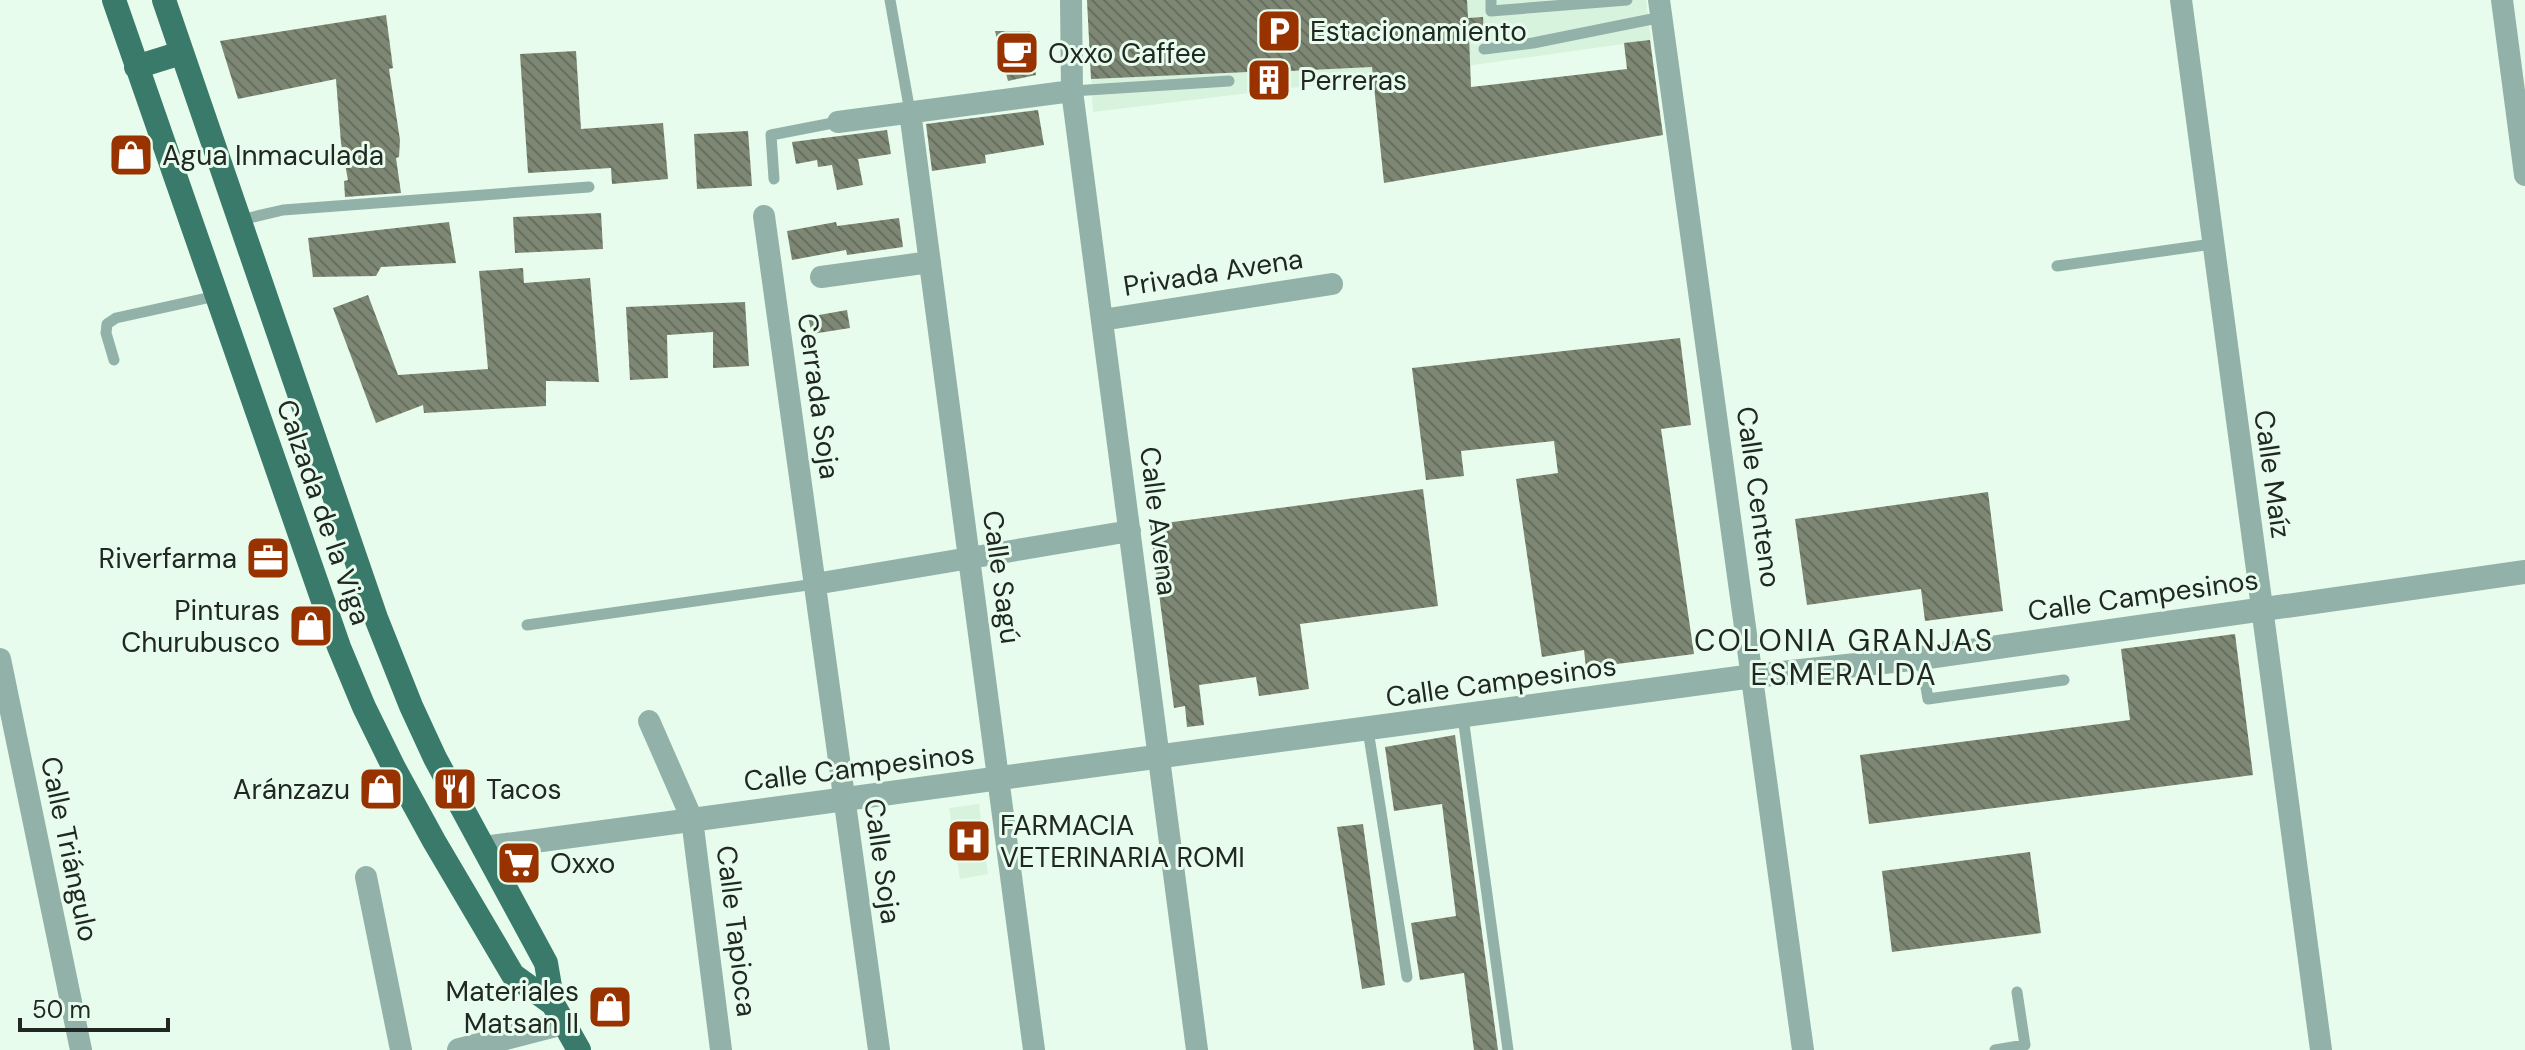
<svg xmlns="http://www.w3.org/2000/svg" width="2525" height="1050" viewBox="0 0 2525 1050" font-family="'DM Sans',sans-serif">
	<defs>
		<pattern id="building-back-hatch" width="6" height="6" patternUnits="userSpaceOnUse" patternTransform="scale(2)"><rect width="6" height="6" fill="#7d8774"/><path d="M-1 5l2 2M0 0l6 6M5-1l2 2" fill="none" stroke="#666e5f"/></pattern>
	</defs>
	<rect width="100%" height="100%" fill="#e7fcec"/>
	<path fill="#d7f3de" d="M1087 0H1646L1651 40 1424 72 1093 112Z
		M979 804 988 874 960 879 949 808Z"/>
	<path fill="url(#building-back-hatch)" d="M1087 0H1467L1468 18 1483 17 1484 35 1469 36 1471 87 1627 69 1624 43 1650 40 1663 135 1384 183 1372 67 1289 71 1290 84 1250 88 1248 72 1091 79Z
		M386 15 393 68 389 69 400 140 399 157 396 158 401 193 345 197 344 181 348 180 341 143 336 79 238 99 220 41Z
		M995 31H1030L1036 75 1008 81Z
		M576 51 581 129 663 123 668 179 612 184 611 168 528 173 520 54Z
		M1038 110 1044 145 985 155 986 163 932 171 926 124Z
		M887 130 891 154 858 159 863 185 837 190 832 165 818 167 817 160 796 164 792 142Z
		M748 131 752 186 697 189 694 134Z
		M601 213 603 249 515 253 513 217Z
		M899 218 903 247 847 255 846 250 792 260 787 231 836 222 837 226Z
		M449 222 456 263 381 267 376 276 313 277 308 238Z
		M523 268 524 283 590 278 599 382 546 381V406L424 413 423 405 376 423 333 308 368 295 398 375 488 369 479 271Z
		M745 302 749 366 713 368V332L667 335 668 378 630 380 626 307Z
		M847 310 850 328 812 334 808 317Z
		M1680 338 1691 425 1661 429 1694 654 1586 668 1584 650 1542 657 1516 479 1558 473 1554 441 1461 451 1464 476 1426 480 1412 368Z
		M1423 489 1438 606 1300 624 1309 689 1259 696 1256 677 1199 685 1204 725 1187 727 1185 706 1174 708 1150 525Z
		M1988 492 2003 611 1925 621 1921 589 1807 605 1795 519Z
		M2235 634 2253 775 1869 824 1860 755 2130 720 2121 649Z
		M1455 735 1498 1050H1474L1464 973 1420 980 1411 923 1456 916 1442 804 1394 811 1385 747Z
		M1363 824 1385 985 1362 989 1337 827Z
		M2030 852 2041 933 1892 952 1882 871Z"/>
	<g fill="none" stroke-linecap="round" stroke-linejoin="round">
		<path stroke="#92b2a9" stroke-width="11" d="M890 0 910 112
			M1491 0V11L1627 0
			M1484 49 1533 43 1662 17
			M1072 91 1229 81
			M774 179 771 135 838 122
			M240 220 283 210 589 187
			M2057 266 2212 244
			M114 360 106 333 107 324 116 318 216 296
			M527 625 815 584
			M1921 658 1928 699 2064 680
			M1463 717 1508 1050
			M1368 730 1407 977
			M1995 1050 2025 1045 2017 992"/>
		<path stroke="#92b2a9" stroke-width="22" d="M1071 0 1072 91 1197 1050
			M1659 0 1803 1050
			M2181 0 2321 1050
			M2502 0 2525 175
			M910 112 1034 1050
			M838 122 1072 91
			M764 216 879 1050
			M821 277 930 262
			M1102 320 1332 284
			M815 584 1130 531
			M0 659 81 1050
			M649 721 692 819 721 1050
			M366 877 401 1050"/>
		<path stroke="#92b2a9" stroke-width="24" d="M484 848 1753 676 1921 658 2525 572
			M459 1050 564 1023"/>
		<path stroke="#3a7a6b" stroke-width="24" d="M114 0 339 647 364 707 394 768 434 841 513 975 553 1004
			M164 0 376 618 411 706 435 758 546 963 553 1004 579 1050
			M136 67 181 53"/>
	</g>
	<defs>
		<g id="parking-square" transform="scale(2.3)"><rect x="-9" y="-9" width="18" height="18" rx="4" fill="#983300" stroke="#e7fcec"/><path d="M-3.5-5.5H1a3.5 3.5 0 0 1 0 7H-1V5.5H-3.5ZM-1-3.4V-.6H.8a1.4 1.4 0 0 0 0-2.8Z" fill="#fff"/></g>
		<g id="cafe-square" transform="scale(2.3)"><rect x="-9" y="-9" width="18" height="18" rx="4" fill="#983300" stroke="#e7fcec"/><path d="M-5.5-4.5H6V0H3Q3 3.5 0 3.5H-2.5Q-5.5 3.5-5.5 0ZM3-3.2v2h1.7v-2ZM-6 4.5H4V6H-6Z" fill="#fff"/></g>
		<g id="building-square" transform="scale(2.3)"><rect x="-9" y="-9" width="18" height="18" rx="4" fill="#983300" stroke="#e7fcec"/><path d="M-4-6H4V6H1V3H-1V6H-4ZM-2.5-4.3h1.7v1.8h-1.7ZM.8-4.3h1.7v1.8H.8ZM-2.5-1h1.7V.8h-1.7ZM.8-1h1.7V.8H.8Z" fill="#fff"/></g>
		<g id="shop-square" transform="scale(2.3)"><rect x="-9" y="-9" width="18" height="18" rx="4" fill="#983300" stroke="#e7fcec"/><path d="M-5-2.5h2.3a2.7 3.5 0 0 1 5.4 0H5L5.5 6h-11ZM-1.5-2.5h3a1.5 2.3 0 0 0-3 0Z" fill="#fff"/></g>
		<g id="office-square" transform="scale(2.3)"><rect x="-9" y="-9" width="18" height="18" rx="4" fill="#983300" stroke="#e7fcec"/><path d="M-6-3h4V-5.5h4V-3h4V5H-6ZM-1-4.5V-3h2v-1.5ZM-6 0V1H6V0Z" fill="#fff"/></g>
		<g id="restaurant-square" transform="scale(2.3)"><rect x="-9" y="-9" width="18" height="18" rx="4" fill="#983300" stroke="#e7fcec"/><path d="M-5-6h1v4h1v-4h1v4h1v-4h1v5L-1.5 .5V6h-2V.5L-5-1ZM5-6V6H3V1.5H1.5Q1.5-4 5-6Z" fill="#fff"/></g>
		<g id="hospital-square" transform="scale(2.3)"><rect x="-9" y="-9" width="18" height="18" rx="4" fill="#983300" stroke="#e7fcec"/><path d="M-5-5h3v3.5h4V-5h3V5h-3V1.5h-4V5h-3Z" fill="#fff"/></g>
		<g id="supermarket-square" transform="scale(2.3)"><rect x="-9" y="-9" width="18" height="18" rx="4" fill="#983300" stroke="#e7fcec"/><path d="M-6-5.5h2.5l.6 2H6L4.5 2H-2.5L-4.4-4H-6ZM-1.5 3.2a1.3 1.3 0 1 0 .1 0ZM3 3.2a1.3 1.3 0 1 0 .1 0Z" fill="#fff"/></g>
	</defs>
	<g fill-rule="evenodd">
		<use href="#parking-square" x="1279" y="31"/>
		<use href="#cafe-square" x="1017" y="53"/>
		<use href="#building-square" x="1269" y="80"/>
		<use href="#shop-square" x="131" y="155"/>
		<use href="#office-square" x="268" y="558"/>
		<use href="#shop-square" x="311" y="626"/>
		<use href="#shop-square" x="381" y="789"/>
		<use href="#restaurant-square" x="455" y="789"/>
		<use href="#hospital-square" x="969" y="841"/>
		<use href="#supermarket-square" x="519" y="863"/>
		<use href="#shop-square" x="610" y="1007"/>
	</g>
	<g text-anchor="middle" stroke-width="6" stroke-linejoin="round" paint-order="stroke">
		<g font-size="28" fill="#212823" stroke="#e7fcec" text-anchor="start">
			<text x="1310" y="41">Estacionamiento</text>
			<text x="1048" y="63">Oxxo Caffee</text>
			<text x="1300" y="90">Perreras</text>
			<text x="162" y="165">Agua Inmaculada</text>
			<text x="237" y="568" text-anchor="end">Riverfarma</text>
			<text x="280" y="620" text-anchor="end">Pinturas<tspan x="280" dy="32">Churubusco</tspan></text>
			<text x="350" y="799" text-anchor="end">Aránzazu</text>
			<text x="486" y="799">Tacos</text>
			<text x="1000" y="835">FARMACIA<tspan x="1000" dy="32">VETERINARIA ROMI</tspan></text>
			<text x="550" y="873">Oxxo</text>
			<text x="579" y="1001" text-anchor="end">Materiales<tspan x="579" dy="32">Matsan II</tspan></text>
		</g>
		<g font-size="28" fill="#212823" stroke="#e7fcec">
			<text transform="translate(1213 272) rotate(-9)" y="10">Privada Avena</text>
			<text transform="translate(819 396) rotate(82)" y="10">Cerrada Soja</text>
			<text transform="translate(2273 474) rotate(82)" y="10">Calle Maíz</text>
			<text transform="translate(1759 497) rotate(82)" y="10">Calle Centeno</text>
			<text transform="translate(324 512) rotate(71)" y="10">Calzada de la Viga</text>
			<text transform="translate(1159 521) rotate(83)" y="10">Calle Avena</text>
			<text transform="translate(1002 577) rotate(82)" y="10">Calle Sagú</text>
			<text transform="translate(2143 595) rotate(-8)" y="10">Calle Campesinos</text>
			<text transform="translate(1501 681) rotate(-8)" y="10">Calle Campesinos</text>
			<text transform="translate(859 767) rotate(-7)" y="10">Calle Campesinos</text>
			<text transform="translate(70 849) rotate(78)" y="10">Calle Triángulo</text>
			<text transform="translate(883 861) rotate(82)" y="10">Calle Soja</text>
			<text transform="translate(737 931) rotate(83)" y="10">Calle Tapioca</text>
		</g>
		<g font-size="30" letter-spacing="2" fill="#212823" stroke="#e7fcec">
			<text x="1844" y="651">COLONIA GRANJAS<tspan x="1844" dy="34">ESMERALDA</tspan></text>
		</g>
	</g>
	<path d="M20 1018v12h148v-12" fill="none" stroke="#212823" stroke-width="4"/>
	<text x="32" y="1018" font-size="24" fill="#212823" stroke="#e7fcec" stroke-width="6" paint-order="stroke">50 m</text>
</svg>
